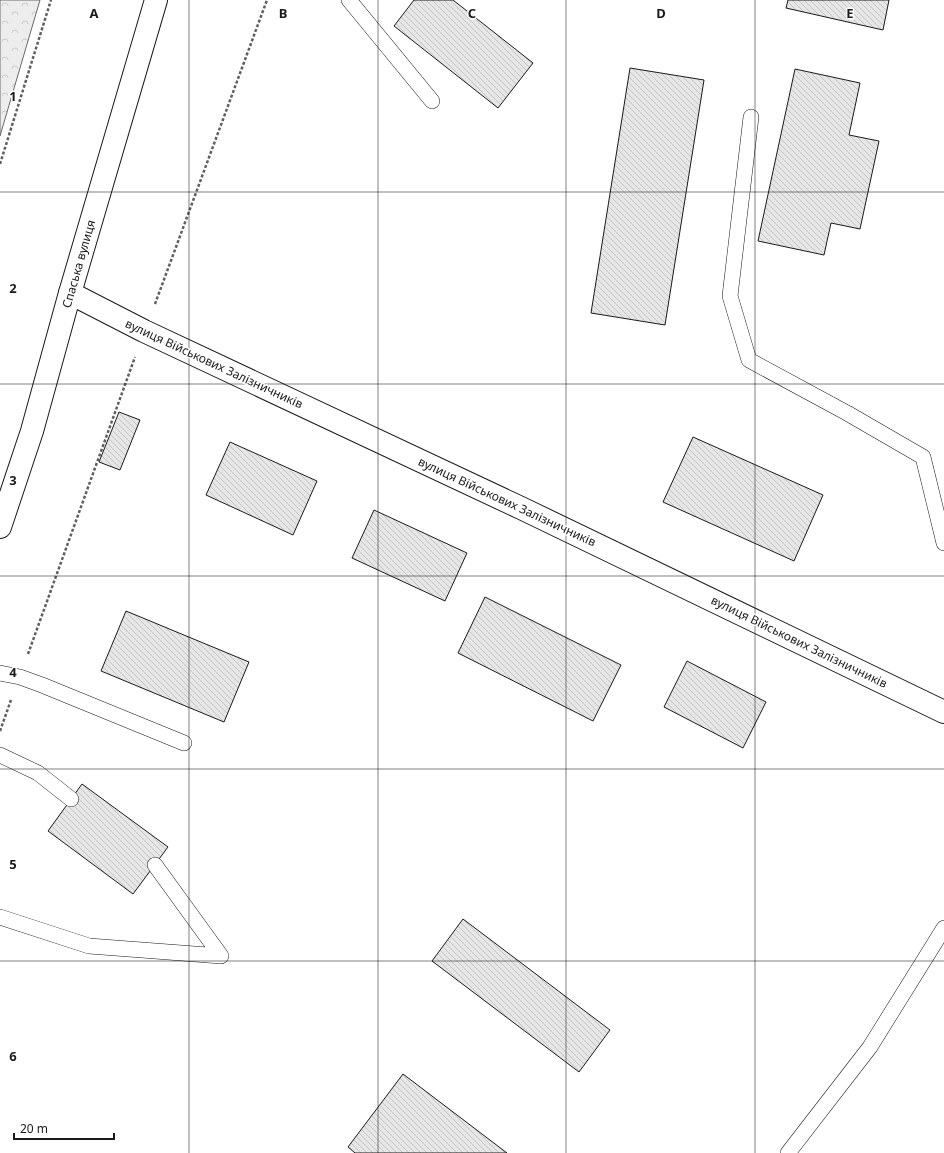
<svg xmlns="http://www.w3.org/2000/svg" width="944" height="1153" viewBox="0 0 944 1153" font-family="'Noto Sans',sans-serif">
	<defs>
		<pattern id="forest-crowns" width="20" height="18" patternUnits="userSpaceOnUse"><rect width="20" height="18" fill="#ededed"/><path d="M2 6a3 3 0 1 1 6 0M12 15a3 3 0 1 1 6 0" fill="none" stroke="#cbcbcb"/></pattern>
		<pattern id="building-back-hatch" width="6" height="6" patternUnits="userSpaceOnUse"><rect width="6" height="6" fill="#e6e6e6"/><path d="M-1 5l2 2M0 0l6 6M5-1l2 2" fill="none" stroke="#c5c5c5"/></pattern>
	</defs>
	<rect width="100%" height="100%" fill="#fff"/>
	<path fill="url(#forest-crowns)" stroke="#6a6a6a" d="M0 0H40L0 136Z"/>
	<path fill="url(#building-back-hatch)" stroke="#1a1a1a" d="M414 0H453L533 63 498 108 394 26Z
		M788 0H889L883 30 786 8Z
		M630 68 704 80 665 325 591 313Z
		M795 69 860 83 849 135 879 141 860 229 831 223 824 255 758 241Z
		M119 412 140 420 120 470 99 462Z
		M693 437 823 495 794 561 663 502Z
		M230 442 317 481 293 535 206 495Z
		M374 510 467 553 445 601 352 558Z
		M485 597 621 665 593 721 458 653Z
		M126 611 249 662 224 722 101 671Z
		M687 661 766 702 743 748 664 707Z
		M82 784 168 847 133 894 48 831Z
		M463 919 610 1030 579 1072 432 961Z
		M403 1074 507 1153H355L348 1147Z"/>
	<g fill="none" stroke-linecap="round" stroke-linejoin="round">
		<g stroke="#1a1a1a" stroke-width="16">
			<path id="lane" d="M349 0 432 101
				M751 117 730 296 749 360 847 413 923 457 944 543
				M0 673 20 677 42 685 184 743
				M0 755 38 773 71 799
				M155 865 221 956
				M0 917 89 946 221 956
				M788 1153 870 1047 944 928"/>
		</g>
		<g stroke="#1a1a1a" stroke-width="24">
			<path id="street" d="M70 293 144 331 521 508 944 712"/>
		</g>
		<g stroke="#1a1a1a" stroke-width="24">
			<path id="secondary" d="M0 527 32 431 70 293 156 0"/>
		</g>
		<path stroke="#5f5f5f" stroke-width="2.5" stroke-dasharray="3 2" stroke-linecap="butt" d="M0 164 51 0
			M155 304 267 0
			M28 654 135 357
			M0 731 11 700"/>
		<use href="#lane" stroke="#fff" stroke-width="15"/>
		<use href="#street" stroke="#fff" stroke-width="22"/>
		<use href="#secondary" stroke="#fff" stroke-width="22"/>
	</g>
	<path fill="none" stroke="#1a1a1a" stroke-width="1" stroke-opacity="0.55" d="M189 0V1153M378 0V1153M566 0V1153M755 0V1153M0 192H944M0 384H944M0 576H944M0 769H944M0 961H944"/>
	<g text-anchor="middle" stroke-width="3" stroke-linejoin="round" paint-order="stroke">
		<g font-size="12" fill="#1a1a1a" stroke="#fff">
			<text transform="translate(79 264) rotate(-74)" y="4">Спаська вулиця</text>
			<text transform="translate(214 364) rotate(25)" y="4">вулиця Військових Залізничників</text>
			<text transform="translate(507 502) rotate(25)" y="4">вулиця Військових Залізничників</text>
			<text transform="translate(799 642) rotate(26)" y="4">вулиця Військових Залізничників</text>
		</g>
	</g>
	<g font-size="13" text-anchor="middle" font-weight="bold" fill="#1a1a1a" stroke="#fff" stroke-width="3" stroke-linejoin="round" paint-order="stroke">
		<text x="94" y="18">A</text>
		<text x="283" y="18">B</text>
		<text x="472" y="18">C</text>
		<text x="661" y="18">D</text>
		<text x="850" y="18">E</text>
		<text x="13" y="101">1</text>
		<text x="13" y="293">2</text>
		<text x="13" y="485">3</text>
		<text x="13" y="677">4</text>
		<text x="13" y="869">5</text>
		<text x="13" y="1061">6</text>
	</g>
	<path d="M14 1133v6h100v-6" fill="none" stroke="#1a1a1a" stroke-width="2"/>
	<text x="20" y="1133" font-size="12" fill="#1a1a1a" stroke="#ffffff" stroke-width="3" paint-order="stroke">20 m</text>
</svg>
